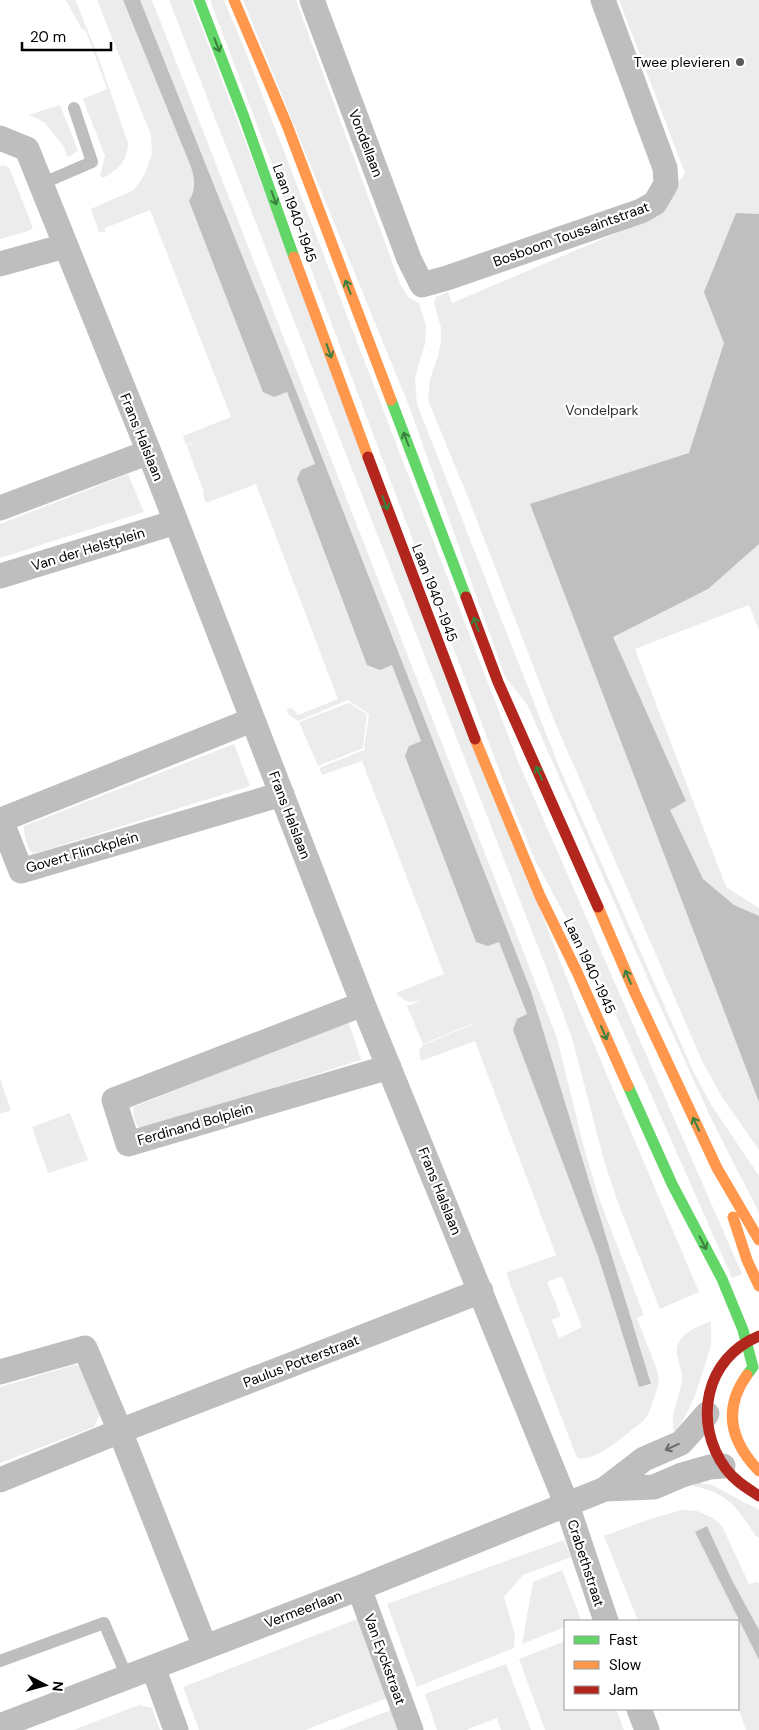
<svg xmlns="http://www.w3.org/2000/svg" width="759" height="1730" viewBox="0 0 759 1730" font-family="'DM Sans',sans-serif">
	<rect width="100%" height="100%" fill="#fff"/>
	<path fill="#ececec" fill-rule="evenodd" d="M66 0H75L77 4 100 62 128 143C128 162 117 170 103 178L100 176 105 156 83 99 107 89 86 31 81 28Z
		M97 0H123L191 167C195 180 196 189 189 201L287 391 315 465 301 470 392 664 421 741 409 746 488 946 499 941 527 1014 598 1256 639 1387 651 1385 531 991 293 383 140 0H152L557 1038 584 1148 600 1201 644 1315 637 1318 657 1370 659 1379 657 1389 648 1415 642 1422C627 1433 596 1463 577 1458L506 1273 556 1255 475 1041 421 1061 419 1050 423 1045 474 1024 476 1011 474 1023 423 1044 407 1006 423 1000C410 1003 405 1003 396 993L444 974 362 761 322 775 319 768 364 750 369 714 348 700 298 721 288 714 287 708 293 709 298 715 338 699 256 484 206 503 203 494 204 493 187 446 195 442 186 445 183 436 231 417 150 210 105 228V232H99L91 209 134 190 145 174 152 154 151 135ZM562 1276 582 1327 559 1338 552 1320 561 1316 547 1282Z
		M169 0H191L576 1002 699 1292 660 1309 618 1203 605 1164 572 1038 549 975Z
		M210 0H224L247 55 518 761 742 1274 732 1278 605 990 535 860 513 807Z
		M243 0H296L401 286 409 298 419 303 426 326 425 344 418 366 415 380 417 404 560 769 694 1073 712 1106 759 1176V1213L709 1114 650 984 528 706 505 677 409 406Z
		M619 0H759V630L749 605 635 649 726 887 759 908V1150L722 1097 703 1063 554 720 471 505 428 400 430 379 438 356 441 341V328L434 303 436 297 448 292 452 303 654 217 685 173Z
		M60 105 78 151 68 157 63 145 44 122 29 115Z
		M3 165 9 167 33 228 28 231 0 239V166Z
		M128 474 144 512 0 558V524Z
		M349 703 367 714 363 748 318 766 299 722Z
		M234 744 250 786 33 854C26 845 24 837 24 826Z
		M348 1020 361 1060 140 1130C135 1122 132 1115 134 1107Z
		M0 1079 11 1110 0 1114Z
		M70 1113 88 1160 48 1173 32 1127Z
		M711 1321V1346L708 1355C700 1380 692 1413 674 1432 669 1412 682 1396 682 1375 681 1365 673 1352 679 1342 685 1330 700 1326 711 1321Z
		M74 1365 82 1366 101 1411 94 1427 0 1463V1387Z
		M693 1482 712 1485 759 1510V1538L755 1535C736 1506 729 1494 694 1486Z
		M683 1510 697 1511 713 1518 722 1526 749 1584 758 1582 759 1584V1630L732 1580 707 1526 695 1532 759 1660V1730H746L738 1708V1621H638L604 1536 656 1517Z
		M564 1540 571 1557 523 1575 504 1597 515 1635 514 1648 417 1687 387 1604Z
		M562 1570 581 1620 565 1621V1627L522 1644 533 1582Z
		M357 1619 387 1698 305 1730H199L183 1687Z
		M565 1641V1709H616L624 1730H545L519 1659Z
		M506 1664 531 1730H501L497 1718 466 1730H437L425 1694Z
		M139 1705 152 1708 160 1730H73Z
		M393 1709 400 1730H339Z"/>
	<path fill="#bfbfbf" d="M123 0H140L293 383 531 991 651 1384 639 1387 598 1256 513 1030 517 1019 527 1014 499 942 488 946 476 942 405 756 409 746 421 741 392 665 380 670 367 665 297 479 301 470 315 464 287 392 274 397 263 392 189 201C196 189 195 180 191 167Z
		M736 213 759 214V544L708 589 613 637 686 801 670 810 703 879 734 905 759 916V1102L530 504 689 453 724 343 704 292Z
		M707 1526 732 1580 759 1630V1660L695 1532Z"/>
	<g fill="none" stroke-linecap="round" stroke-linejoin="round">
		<path stroke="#bebebe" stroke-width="12" d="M41 184 92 162 74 108
			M0 1661 104 1623 127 1677"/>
		<path stroke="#bebebe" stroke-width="25" d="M312 0 409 259 422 285 447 278 641 211 655 203 666 184 665 168 603 0
			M0 138 27 149 41 184 149 452 363 1004 567 1505 606 1621
			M0 264 65 246
			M0 508 149 452
			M0 576 176 522
			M252 720 1 820 21 871 282 794
			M363 1004 114 1100 128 1144 389 1067
			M0 1372 85 1348 120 1431 205 1647
			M0 1480 120 1431 481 1291
			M605 1489 654 1487 682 1475 710 1467 723 1466
			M359 1588 411 1730
			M153 1667 176 1730
			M639 1709 647 1730
			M0 1726 359 1588 605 1489 644 1459 681 1443 707 1414"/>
		<path stroke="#63d668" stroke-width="11" d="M199 0 244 117 294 257
			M391 400 466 597
			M628 1086 672 1184 722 1279 743 1330 753 1367 747 1375"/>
		<path stroke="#ff974d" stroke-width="11" d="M234 0 287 125 391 400
			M294 257 368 457
			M475 739 540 896 577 972 628 1086
			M598 907 635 993 717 1168 759 1240
			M733 1217 747 1260 759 1286
			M747 1375C722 1410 731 1442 759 1471"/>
		<path stroke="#b3261e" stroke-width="11" d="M368 457 475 739
			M466 597 498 682 598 907
			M759 1336C705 1358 692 1423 726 1469 735 1481 747 1488 759 1496"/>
	</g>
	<defs><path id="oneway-shaft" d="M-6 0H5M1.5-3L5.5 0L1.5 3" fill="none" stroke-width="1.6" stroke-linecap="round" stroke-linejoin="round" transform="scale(1.25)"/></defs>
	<g stroke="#3b803e">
		<use href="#oneway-shaft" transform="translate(217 45) rotate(69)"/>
		<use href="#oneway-shaft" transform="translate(274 198) rotate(70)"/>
		<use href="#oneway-shaft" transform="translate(348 287) rotate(-111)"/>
		<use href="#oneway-shaft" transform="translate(329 351) rotate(70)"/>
		<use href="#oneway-shaft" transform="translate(406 439) rotate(-111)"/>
		<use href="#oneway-shaft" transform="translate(385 503) rotate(69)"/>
		<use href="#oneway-shaft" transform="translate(476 624) rotate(-110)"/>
		<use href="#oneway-shaft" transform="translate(539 773) rotate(-114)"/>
		<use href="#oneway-shaft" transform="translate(628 977) rotate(-113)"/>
		<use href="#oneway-shaft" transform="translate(604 1033) rotate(66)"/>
		<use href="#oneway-shaft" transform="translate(696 1124) rotate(-115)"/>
		<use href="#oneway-shaft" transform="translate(703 1243) rotate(62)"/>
	</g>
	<use stroke="#686868" href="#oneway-shaft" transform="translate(672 1447) rotate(156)"/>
	<circle fill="#595959" stroke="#fff" stroke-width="2" cx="740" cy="62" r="5"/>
	<g text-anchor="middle" stroke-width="4.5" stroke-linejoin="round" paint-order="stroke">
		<g font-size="14" fill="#000" stroke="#fff" text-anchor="end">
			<text x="730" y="67">Twee plevieren</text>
		</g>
		<g font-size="14" fill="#000" stroke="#fff">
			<text transform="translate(366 143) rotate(69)" y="5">Vondellaan</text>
			<text transform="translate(295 213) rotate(70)" y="5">Laan 1940-1945</text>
			<text transform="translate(571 234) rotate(-20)" y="5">Bosboom Toussaintstraat</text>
			<text transform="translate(142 437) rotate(68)" y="5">Frans Halslaan</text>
			<text transform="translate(88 549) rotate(-17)" y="5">Van der Helstplein</text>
			<text transform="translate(435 593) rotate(69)" y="5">Laan 1940-1945</text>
			<text transform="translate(290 815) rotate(69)" y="5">Frans Halslaan</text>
			<text transform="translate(82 852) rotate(-16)" y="5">Govert Flinckplein</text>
			<text transform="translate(590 966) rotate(65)" y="5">Laan 1940-1945</text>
			<text transform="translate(195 1124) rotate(-16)" y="5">Ferdinand Bolplein</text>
			<text transform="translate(440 1191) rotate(68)" y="5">Frans Halslaan</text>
			<text transform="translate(301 1361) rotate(-21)" y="5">Paulus Potterstraat</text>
			<text transform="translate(586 1563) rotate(72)" y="5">Crabethstraat</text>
			<text transform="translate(303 1609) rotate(-21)" y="5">Vermeerlaan</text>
			<text transform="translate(385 1659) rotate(70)" y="5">Van Eyckstraat</text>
		</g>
		<g font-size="14" fill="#333" stroke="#fff">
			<text x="602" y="415">Vondelpark</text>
		</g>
	</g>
	<rect x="564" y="1620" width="175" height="90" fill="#ffffff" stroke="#999999"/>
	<rect x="574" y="1636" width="25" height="8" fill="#63d668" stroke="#999999"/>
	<text x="609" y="1645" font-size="15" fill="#000000">Fast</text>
	<rect x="574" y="1661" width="25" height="8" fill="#ff974d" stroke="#999999"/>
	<text x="609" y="1670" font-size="15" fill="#000000">Slow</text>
	<rect x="574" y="1686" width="25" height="8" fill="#b3261e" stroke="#999999"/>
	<text x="609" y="1695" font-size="15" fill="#000000">Jam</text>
	<g transform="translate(45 1685) rotate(96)" stroke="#ffffff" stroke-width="4" paint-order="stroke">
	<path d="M0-4L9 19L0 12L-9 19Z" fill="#000000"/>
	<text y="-8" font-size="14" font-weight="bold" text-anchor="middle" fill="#000000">N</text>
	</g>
	<path d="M22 42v8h89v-8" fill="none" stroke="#000000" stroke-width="2.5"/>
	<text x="30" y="42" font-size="15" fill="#000000" stroke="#ffffff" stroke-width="4" paint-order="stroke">20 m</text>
</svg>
